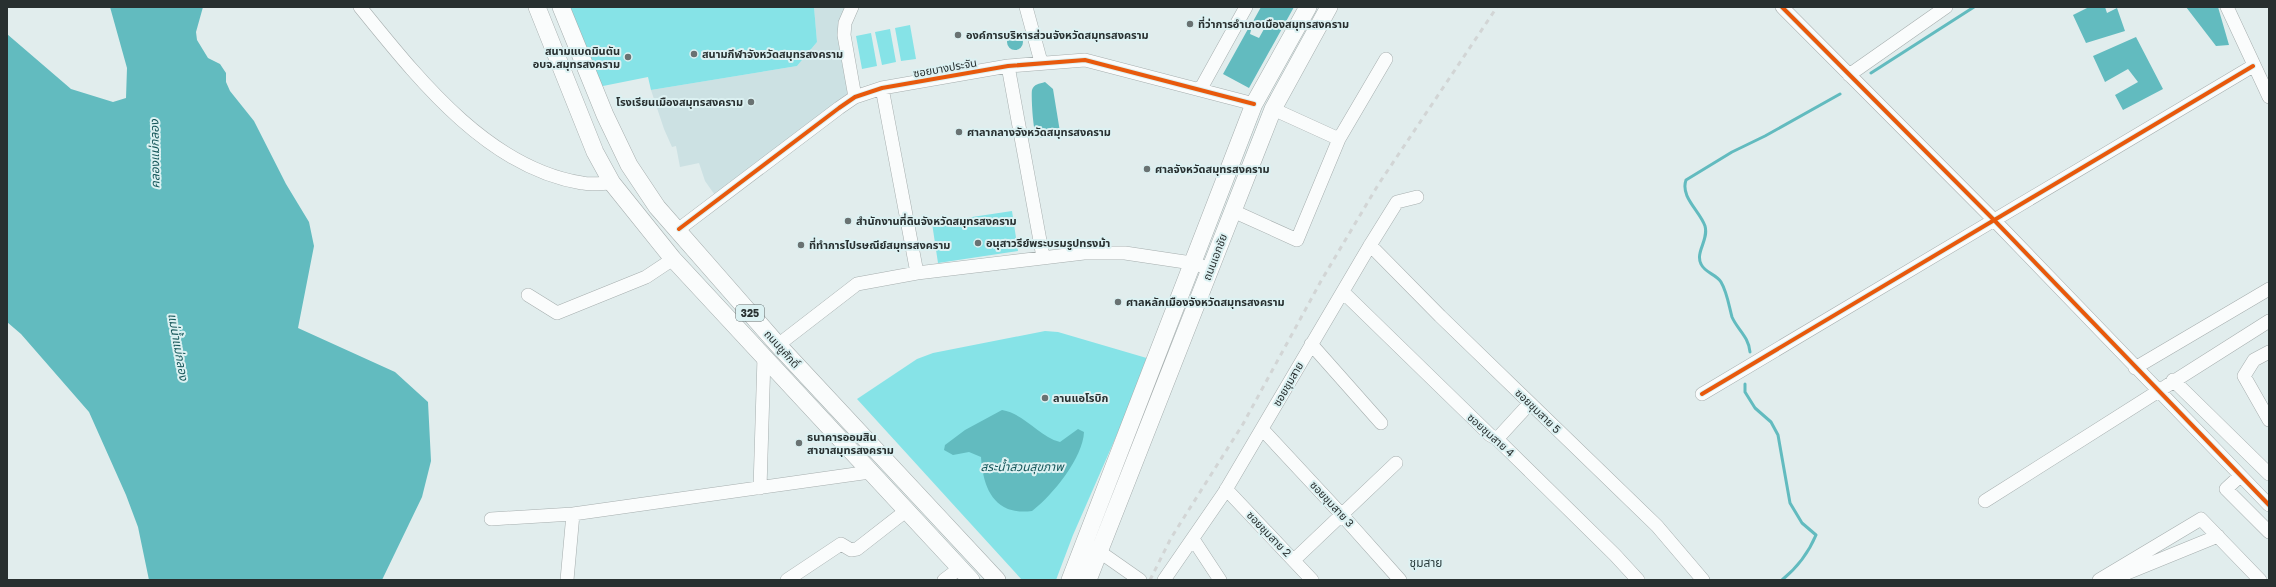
<svg xmlns="http://www.w3.org/2000/svg" width="2276" height="587" viewBox="0 0 2276 587" font-family="'Golos Text','Noto Sans Thai',sans-serif">
	<rect width="100%" height="100%" fill="#e1eded"/>
	<path fill="#cce1e3" d="M814 7H852L845 23 855 97 717 198 705 181 699 163 680 167 676 146 672 147 664 129 651 90 797 66 817 42Z"/>
	<path fill="#86e3e7" d="M561 7H814L817 42 797 66 651 90 648 77 593 88Z
		M910 25 916 59 901 61 895 28Z
		M890 29 896 62 882 65 875 32Z
		M871 33 877 66 862 69 856 36Z
		M1012 211 1018 251 938 263 932 223Z
		M1045 331 1058 332 1150 359 1073 535 1056 580H1022L857 399 917 359 933 353Z"/>
	<path fill="#62bbbf" d="M110 7H203L196 32 197 40 208 58 220 64 226 73V82L230 91 254 121 286 184 309 222 314 246 298 328 395 372 428 402 431 461 422 497 382 580H149L138 527 126 495 89 412 21 334 7 322V34L71 89 113 102 126 98 127 68Z
		M1261 7H1294L1249 88 1223 74 1248 29 1251 30 1250 34 1259 38 1264 29 1254 24 1253 26 1251 25Z
		M2089 7H2105L2107 13 2117 8 2125 31 2086 43 2073 15Z
		M2186 7H2218L2229 45 2216 46Z
		M1007 42a8 8 0 1 1 16 0a8 8 0 1 1-16 0Z
		M2136 37 2163 89 2123 110 2115 95 2138 82 2128 69 2105 82 2093 56Z
		M1045 82 1053 89 1060 132 1058 136 1041 138C1040 137 1037 135 1036 134 1033 130 1031 95 1032 90 1034 84 1039 84 1045 82Z
		M1002 410C1025 414 1038 436 1060 442L1078 429 1084 432C1083 458 1052 496 1032 511 995 516 983 489 981 457L969 452 953 455 944 450 945 445 965 430Z"/>
	<g fill="none" stroke-linecap="round" stroke-linejoin="round">
		<path stroke="#62bbbf" stroke-width="3" d="M1871 73 1974 7
			M1750 352C1749 337 1737 329 1732 317 1729 306 1727 292 1721 282 1716 274 1705 273 1701 264 1695 252 1709 240 1705 226 1700 211 1680 197 1686 180L1732 152 1765 136 1840 94
			M1745 384V392L1755 408 1771 422 1778 435 1790 503 1802 523 1816 535C1808 554 1798 567 1782 580"/>
		<g stroke="#a6aeae" stroke-width="14">
			<path id="minor" d="M360 7C417 77 487 168 582 183 592 185 603 183 612 183
				M852 7 845 23 844 35 855 97
				M1026 7 1041 62
				M1782 7 1994 220 2269 505
				M2227 7 2269 97
				M1008 66 1043 257
				M1849 75 1946 7
				M882 88 917 273
				M1200 90 1246 7
				M1273 109 1339 139
				M1233 211 1297 240 1339 139 1386 59
				M679 229 839 108 855 97 882 88 1008 66 1085 60 1254 104
				M1370 245 1440 316 1657 526 1703 580
				M1343 292 1490 435 1497 439 1615 555 1638 580
				M528 295 557 313 646 277 673 259
				M1311 344 1381 423
				M778 345 857 284 917 273 1084 253H1125L1192 263 1211 269
				M2269 352 2254 360 2244 376 2269 420
				M2135 368 2269 289
				M2173 380 2269 474
				M1702 394 2253 66
				M1262 429 1342 515 1400 580
				M1497 439 1530 403
				M2240 476 2226 489 2269 532
				M760 488 764 357
				M1226 489 1312 580
				M1985 501 2269 321
				M491 519 573 514 870 472
				M1193 539 1220 580
				M1100 552 1140 580
				M1294 560 1396 463
				M567 580 573 514
				M787 580 841 544 851 550 857 549 907 510
				M944 580 960 568
				M1164 580 1224 493 1369 247 1397 202 1417 197
				M2099 580 2201 519 2260 580
				M2110 580 2218 536"/>
		</g>
		<g stroke="#a6aeae" stroke-width="18">
			<path id="major" d="M537 7 595 152 612 183 673 259 971 580
				M561 7 605 115 629 165 657 207 778 345 997 580
				M1070 580 1254 104 1308 7
				M1088 580 1273 109 1329 7"/>
		</g>
		<use href="#minor" stroke="#fafcfc" stroke-width="13"/>
		<use href="#major" stroke="#fafcfc" stroke-width="17"/>
		<path stroke="#d2d5d5" stroke-width="3" stroke-dasharray="5 5" stroke-linecap="butt" d="M1150 580 1171 538 1243 424 1321 281 1378 185 1497 7"/>
		<g stroke="#dcf1f2" stroke-width="6">
			<path id="cycleway" d="M1782 7 1994 220 2269 505
				M679 229 839 108 855 97 882 88 1008 66 1085 60 1254 104
				M1702 394 2253 66"/>
		</g>
		<use href="#cycleway" stroke="#e8590c" stroke-width="4"/>
	</g>
	<g fill="#697272" stroke="#dcf1f2" stroke-width="1.5">
		<circle cx="1190" cy="24" r="4"/>
		<circle cx="958" cy="35" r="4"/>
		<circle cx="694" cy="54" r="4"/>
		<circle cx="628" cy="57" r="4"/>
		<circle cx="751" cy="102" r="4"/>
		<circle cx="959" cy="132" r="4"/>
		<circle cx="1147" cy="169" r="4"/>
		<circle cx="848" cy="221" r="4"/>
		<circle cx="978" cy="243" r="4"/>
		<circle cx="801" cy="245" r="4"/>
		<circle cx="1118" cy="302" r="4"/>
		<circle cx="1045" cy="398" r="4"/>
		<circle cx="799" cy="443" r="4"/>
	</g>
	<g text-anchor="middle" stroke-width="4" stroke-linejoin="round" paint-order="stroke">
		<rect fill="#dcf1f2" stroke="#5e6a6a" stroke-width="1" x="736" y="305" width="28" height="16" rx="3"/>
		<g font-size="10" font-weight="bold" fill="#283030">
			<text x="750" y="317">325</text>
		</g>
		<g font-size="11" font-weight="bold" fill="#283030" stroke="#dcf1f2" text-anchor="start">
			<text x="1198" y="28">ที่ว่าการอำเภอเมืองสมุทรสงคราม</text>
			<text x="966" y="39">องค์การบริหารส่วนจังหวัดสมุทรสงคราม</text>
			<text x="620" y="55" text-anchor="end">สนามแบดมินตัน<tspan x="620" dy="13">อบจ.สมุทรสงคราม</tspan></text>
			<text x="702" y="58">สนามกีฬาจังหวัดสมุทรสงคราม</text>
			<text x="743" y="106" text-anchor="end">โรงเรียนเมืองสมุทรสงคราม</text>
			<text x="967" y="136">ศาลากลางจังหวัดสมุทรสงคราม</text>
			<text x="1155" y="173">ศาลจังหวัดสมุทรสงคราม</text>
			<text x="856" y="225">สำนักงานที่ดินจังหวัดสมุทรสงคราม</text>
			<text x="986" y="247">อนุสาวรีย์พระบรมรูปทรงม้า</text>
			<text x="809" y="249">ที่ทำการไปรษณีย์สมุทรสงคราม</text>
			<text x="1126" y="306">ศาลหลักเมืองจังหวัดสมุทรสงคราม</text>
			<text x="1053" y="402">ลานแอโรบิก</text>
			<text x="807" y="441">ธนาคารออมสิน<tspan x="807" dy="13">สาขาสมุทรสงคราม</tspan></text>
		</g>
		<g font-size="11" fill="#283030" stroke="#dcf1f2">
			<text transform="translate(945 68) rotate(-10)" y="4">ซอยบางประจัน</text>
			<text transform="translate(1215 257) rotate(-69)" y="4">ถนนเอกชัย</text>
			<text transform="translate(782 349) rotate(48)" y="4">ถนนชูศักดิ์</text>
			<text transform="translate(1288 384) rotate(-60)" y="4">ซอยชุมสาย</text>
			<text transform="translate(1538 411) rotate(44)" y="4">ซอยชุมสาย 5</text>
			<text transform="translate(1491 435) rotate(42)" y="4">ซอยชุมสาย 4</text>
			<text transform="translate(1332 504) rotate(47)" y="4">ซอยชุมสาย 3</text>
			<text transform="translate(1269 534) rotate(46)" y="4">ซอยชุมสาย 2</text>
		</g>
		<g font-size="12" font-style="italic" fill="#155659" stroke="#dcf1f2">
			<text transform="translate(155 154) rotate(-91)" y="4">คลองแม่กลอง</text>
			<text transform="translate(178 347) rotate(80)" y="4">แม่น้ำแม่กลอง</text>
			<text x="1022" y="471">สระน้ำสวนสุขภาพ</text>
		</g>
		<g font-size="12" fill="#2a3c3d" stroke="#dcf1f2">
			<text x="1426" y="567">ชุมสาย</text>
		</g>
	</g>
	<rect width="2276" height="587" fill="none" stroke="#283030" stroke-width="16"/>
</svg>
